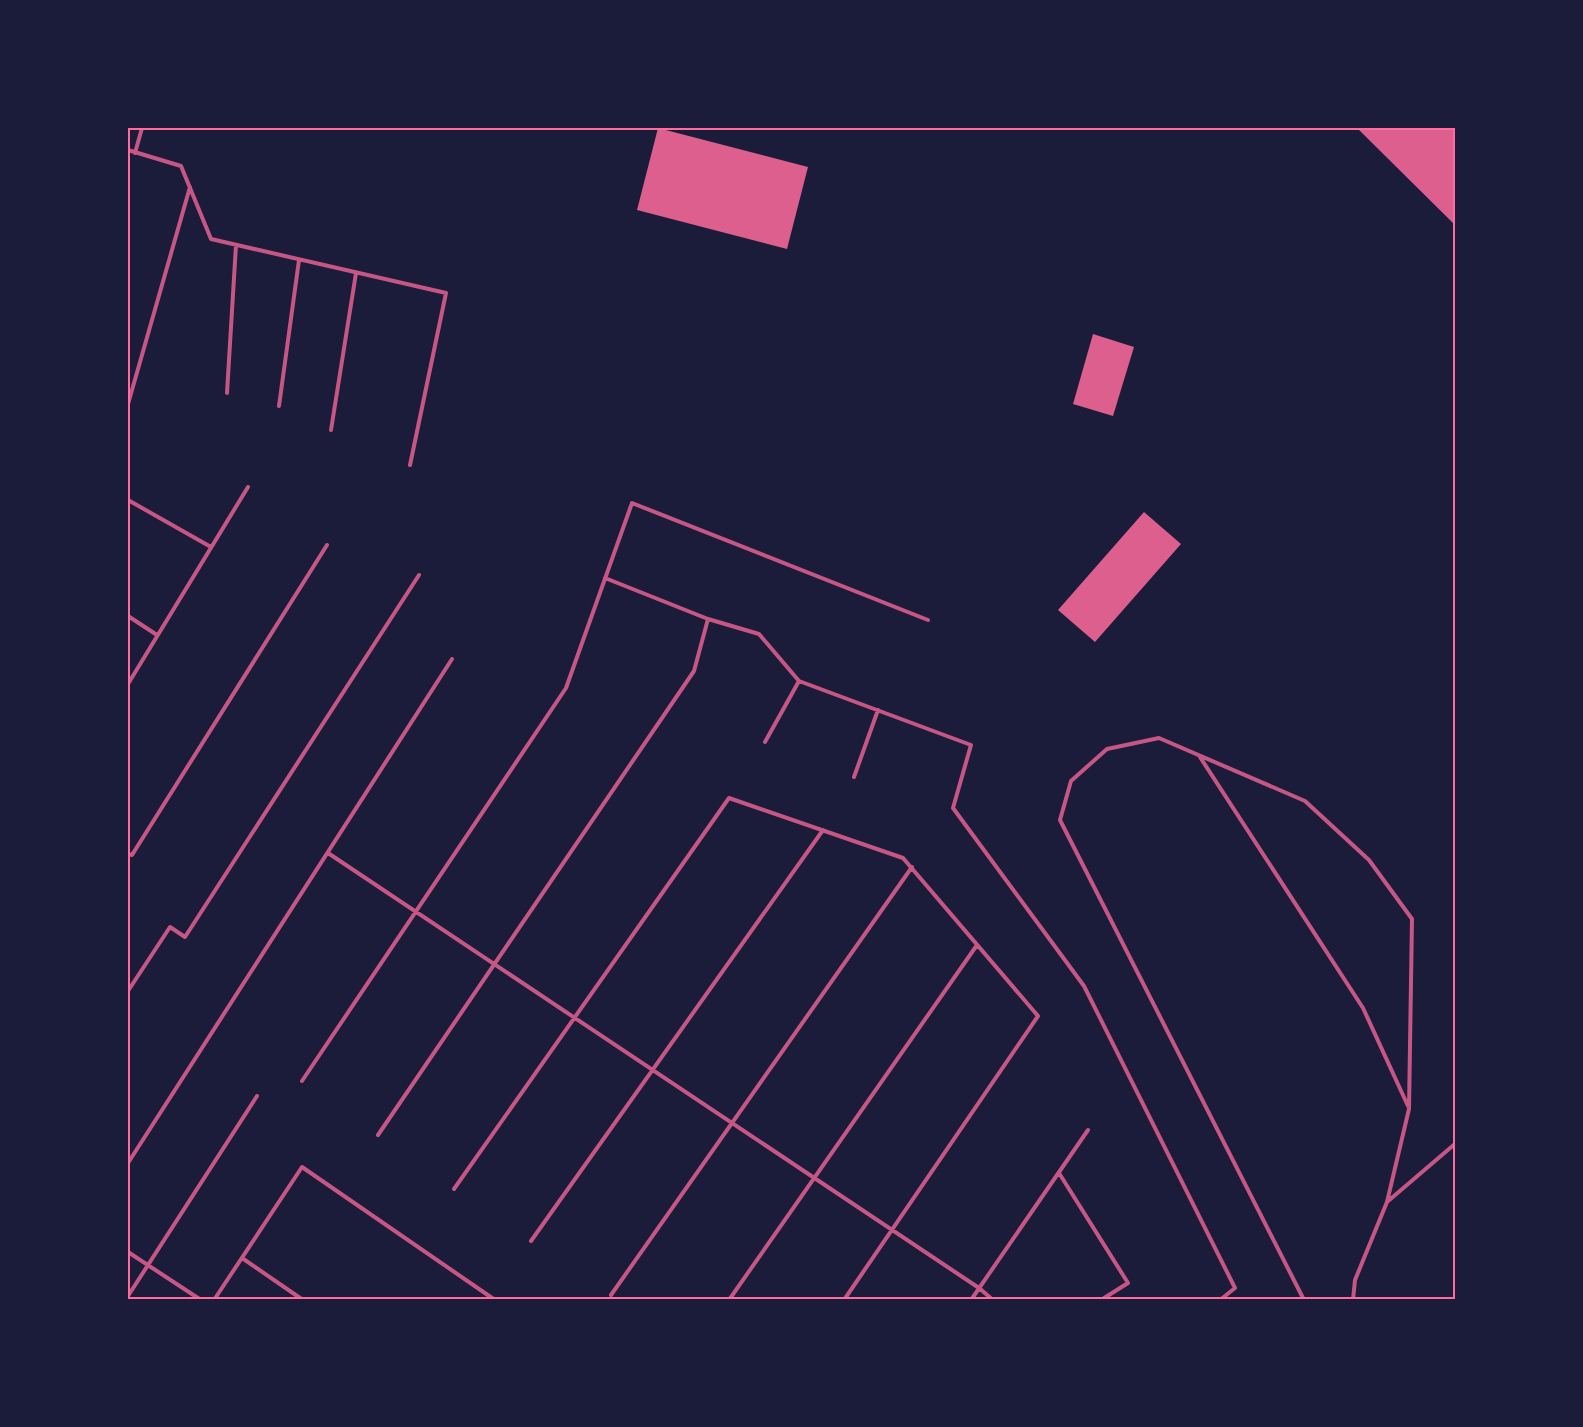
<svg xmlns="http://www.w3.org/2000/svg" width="1583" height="1427" viewBox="0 0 1583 1427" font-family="Rubik,sans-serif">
	<rect width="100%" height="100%" fill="#1b1b3a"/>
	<path fill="#dd5f8e" d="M658 128 808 167 787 249 637 210Z
		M1357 128H1456V222L1454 224Z
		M1093 334 1134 347 1113 416 1073 404Z
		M1144 512 1181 544 1095 642 1058 610Z"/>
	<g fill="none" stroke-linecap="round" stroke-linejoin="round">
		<path stroke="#c65784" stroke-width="4" d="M128 150 181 166 211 239 446 293 410 465
			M135 153 142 128
			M227 393 236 245
			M128 404 190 187
			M279 406 299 260
			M331 430 356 273
			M128 500 211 547
			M605 578 708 619 759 634 799 681 971 745 953 808 1084 986 1235 1288 1220 1300
			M128 616 157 635
			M128 684 248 487
			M765 742 799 681
			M1200 757 1363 1008 1408 1106
			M854 777 878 710
			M328 853 979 1288 993 1300
			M128 854 132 855 327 545
			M128 991 170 927 185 937 419 575
			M302 1081 566 688 632 503 928 620
			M378 1135 694 671 708 619
			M128 1163 452 659
			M1059 1173 1128 1283 1101 1300
			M454 1189 729 798 903 858 1038 1016 844 1300
			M1387 1202 1456 1143
			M531 1241 823 830
			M128 1252 201 1300
			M242 1258 303 1300
			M611 1295 912 867
			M128 1296 257 1096
			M214 1300 302 1167 495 1300
			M729 1300 977 945
			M971 1300 1088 1130
			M1304 1300 1060 820 1071 781 1107 749 1159 738 1305 801 1369 860 1412 919 1409 1109 1387 1202 1355 1280 1353 1300"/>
	</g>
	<rect width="1583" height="1427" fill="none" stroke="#1b1b3a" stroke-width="258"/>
	<rect x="129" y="129" width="1325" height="1169" fill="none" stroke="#ff6b9d" stroke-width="2"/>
</svg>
